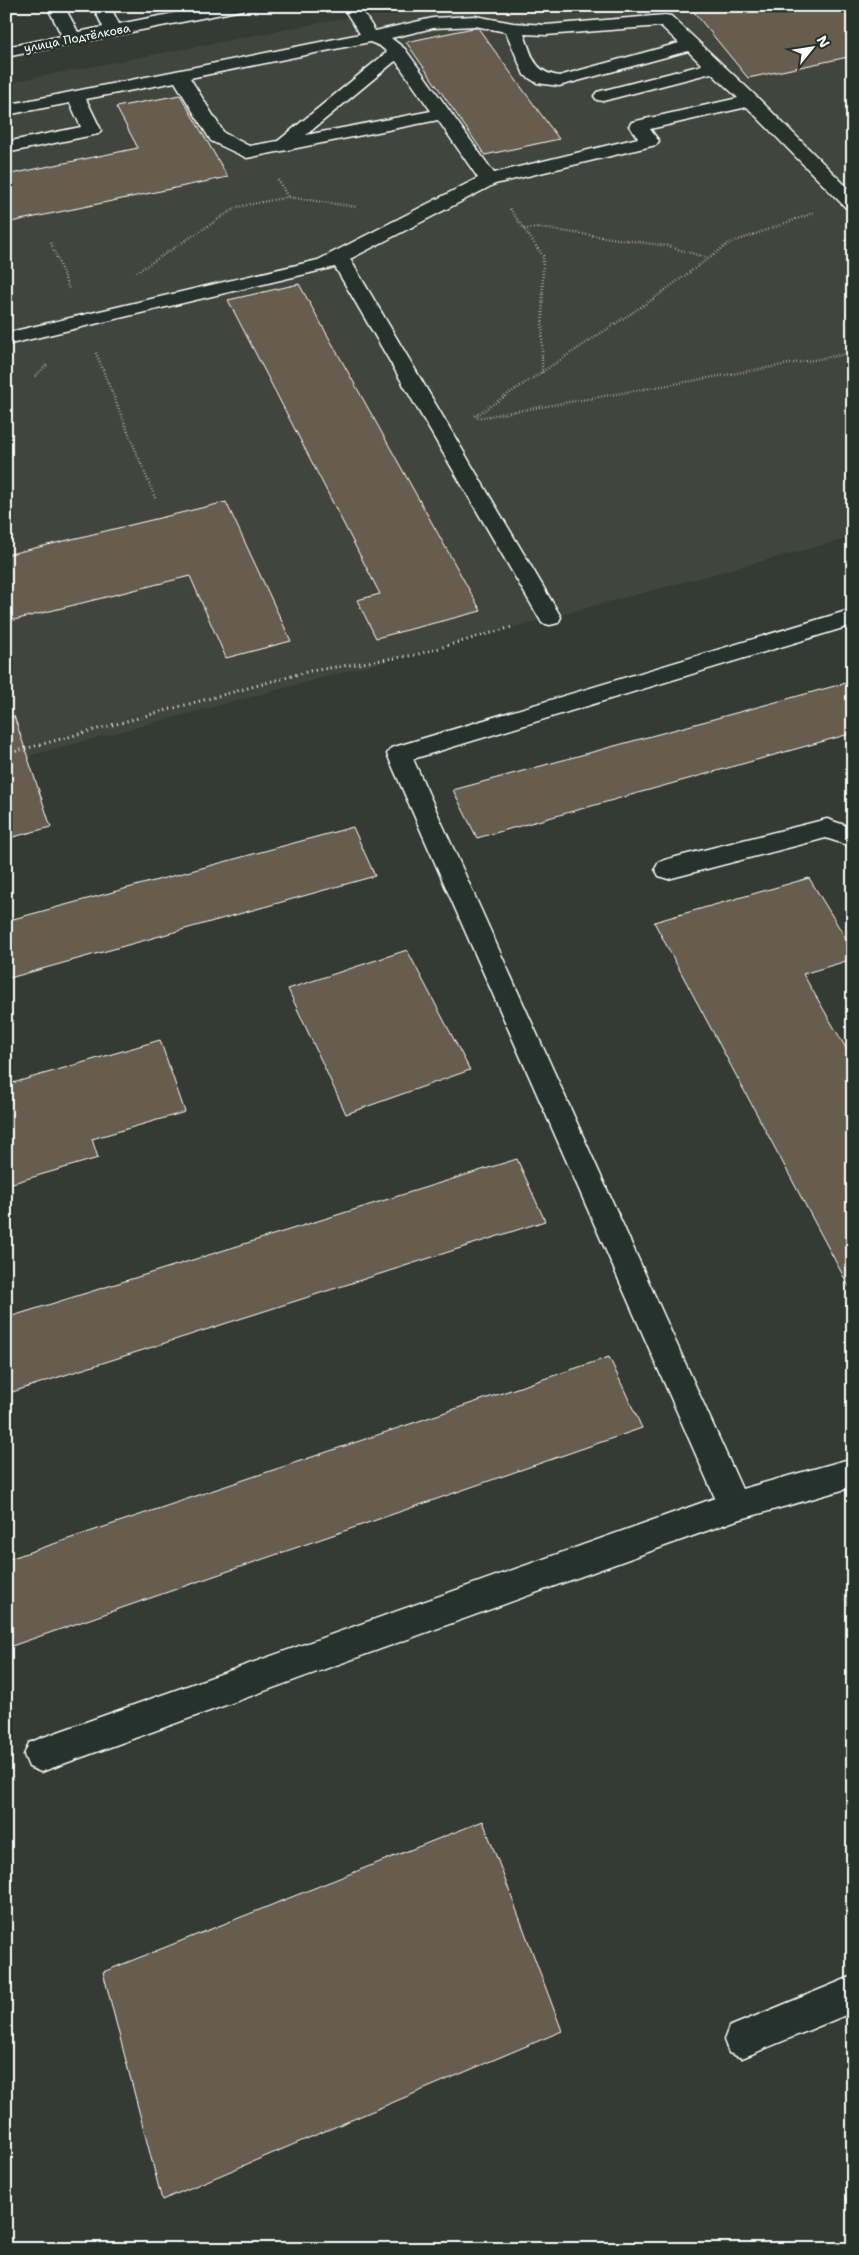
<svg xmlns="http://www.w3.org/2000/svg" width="859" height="2255" viewBox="0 0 859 2255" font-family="'Shantell Sans',sans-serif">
	<rect width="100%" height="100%" fill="#333b34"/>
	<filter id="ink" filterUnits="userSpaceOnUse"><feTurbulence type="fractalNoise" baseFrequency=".02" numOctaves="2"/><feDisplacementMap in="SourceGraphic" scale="10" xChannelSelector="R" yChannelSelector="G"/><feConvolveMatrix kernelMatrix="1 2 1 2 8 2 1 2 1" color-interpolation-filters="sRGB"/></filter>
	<g filter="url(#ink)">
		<path fill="#42453c" d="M407 6H853V537L6 762V83Z"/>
		<path fill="#665d4f" stroke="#fff" d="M689 6H853V56L748 78Z
			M473 28H478L559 139 485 155 406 42Z
			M180 95 228 177 6 223V175L138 148 116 107Z
			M299 284 481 611 376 638 357 600 380 594 228 300Z
			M226 502 291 641 226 658 190 576 6 622V555Z
			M853 681V733L477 838 453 790Z
			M14 716 51 827 6 839V718Z
			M353 827 375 876 6 979V921Z
			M809 878 853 950V959L803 974 853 1060V1294L654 922Z
			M407 950 470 1070 346 1114 288 989Z
			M160 1040 185 1112 92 1139 98 1158 6 1185V1085Z
			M517 1159 545 1221 6 1394V1318Z
			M609 1357 642 1428 6 1648V1560Z
			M483 1821 562 2031 162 2200 103 1972Z"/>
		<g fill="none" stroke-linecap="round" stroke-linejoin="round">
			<g stroke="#fff" stroke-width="3">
				<path id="minor" d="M47 6H64L78 32 103 27 93 6H110L119 24 210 6H245L243 10 237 11 6 57V47L62 36Z
					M342 6H359L375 31 433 18 475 16 513 23 546 25 665 15 671 16 757 97 853 193V210L846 208 747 107 650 129 659 141 656 145 495 184 350 259 561 617 558 623 550 625 542 623 335 267 6 345V333L318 260 478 178 438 120 247 158 211 141 175 82 86 99 101 130 98 134 6 153V142L81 127 70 103 6 115V105L360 34ZM475 26 506 32 524 75 537 83 559 86 688 51 702 65 597 92 594 96 597 100 603 101 711 73 738 98 632 122 629 126 638 138 494 173 405 49 391 38 433 28ZM661 26 679 43 559 76C533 72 532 55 524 34L546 35ZM370 42 380 46 387 52 278 141 249 146 224 133 190 78ZM396 61 431 111 306 135 394 62Z
					M853 609V625L413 759 742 1489 853 1458V1487L734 1521 41 1772 29 1767 24 1755 29 1743 41 1738 715 1498 387 754 391 748Z
					M827 819 853 828V847L826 838 668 879 659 876 655 869 659 862 668 859Z
					M853 1976V2012L742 2058 729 2053 724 2040 729 2027Z"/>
			</g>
			<path stroke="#fff" stroke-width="2.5" stroke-dasharray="0.5 2.5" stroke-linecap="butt" d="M278 180 288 197 357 207
				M510 209 543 256 542 373
				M524 229 540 228 667 246 708 258
				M51 243 69 289
				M137 272 237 207 288 197
				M96 353 155 498
				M35 376 47 365
				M475 416 653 299 728 244 813 213
				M477 418 853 353"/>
			<path stroke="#fff" stroke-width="3" stroke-dasharray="1 4" stroke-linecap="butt" d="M6 754 310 671 415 655 512 627"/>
			<use href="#minor" fill="#26332d" fill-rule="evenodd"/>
		</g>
	</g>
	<g text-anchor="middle" stroke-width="5" stroke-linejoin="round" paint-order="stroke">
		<g font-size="12" fill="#fff" stroke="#26332d">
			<text transform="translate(77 38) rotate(-11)" y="4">улица Подтёлкова</text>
		</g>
	</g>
	<rect width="859" height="2255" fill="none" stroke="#26332d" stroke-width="25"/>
	<rect x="12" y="12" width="834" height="2230" fill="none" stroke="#fff" stroke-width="2" filter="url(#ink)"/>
	<g transform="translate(812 48) rotate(60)" stroke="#26332d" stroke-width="4" paint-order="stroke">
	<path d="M0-4L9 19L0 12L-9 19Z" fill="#ffffff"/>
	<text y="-8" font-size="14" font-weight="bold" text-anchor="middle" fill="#ffffff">N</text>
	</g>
</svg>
